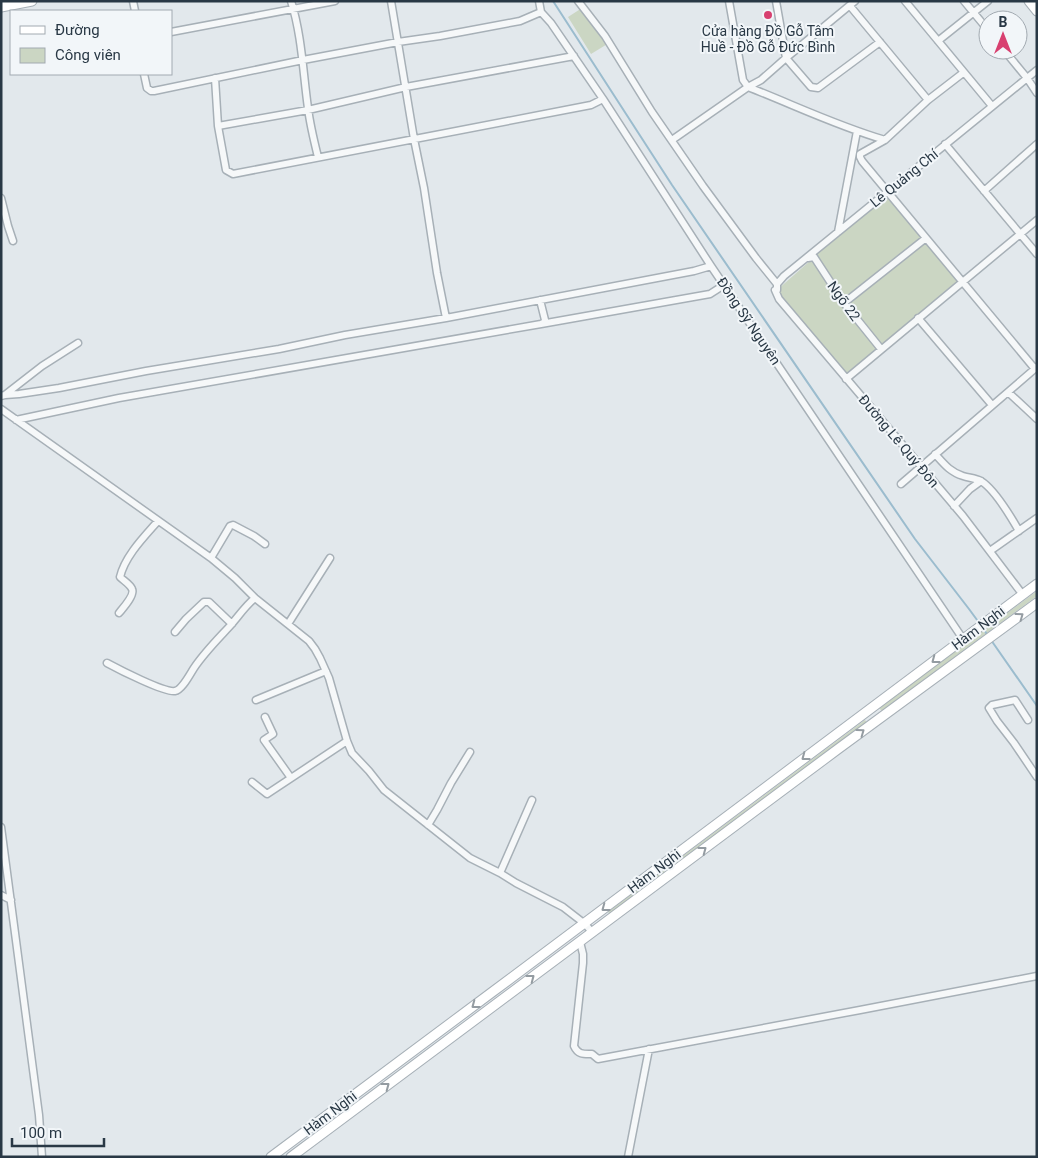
<svg xmlns="http://www.w3.org/2000/svg" width="1038" height="1158" viewBox="0 0 1038 1158" font-family="Roboto,sans-serif">
	<rect width="100%" height="100%" fill="#e2e8ec"/>
	<path fill="#cbd6c3" d="M582 8 596 30 600 29 609 43 591 54 568 17Z
		M885 193 960 283 846 375 777 290 811 260 809 257Z
		M1037 591V596L882 711 879 708Z
		M865 720 867 723 611 915 608 912Z"/>
	<g fill="none" stroke-linecap="round" stroke-linejoin="round">
		<path stroke="#9bbcce" stroke-width="2" d="M553 1 672 185 915 539 969 609 980 624
			M983 628 988 636
			M991 640 1037 706"/>
		<g stroke="#a7b0b7" stroke-width="9">
			<path id="minor" d="M133 1 135 11
				M291 1C302 36 303 73 308 108 310 125 314 141 318 157
				M391 1 414 139 424 188 437 273 446 318
				M539 1 541 12 551 23 603 99 711 266 963 639
				M578 1 605 36 652 112 703 186 756 258 777 284
				M729 1 743 80 748 87
				M776 1 786 58 811 87 818 88 880 42
				M905 1 992 106
				M964 1 988 30
				M850 6 928 100
				M171 32 335 1
				M938 41 988 1
				M1004 50 1027 78 1037 93
				M963 73 928 100 885 140 860 154V157L862 161 1035 369
				M144 74 147 88 151 91H154L303 60 398 42 440 36 520 21 541 12
				M215 78 218 126 226 170 233 174 591 105 603 99
				M748 87C794 105 837 126 885 140
				M218 126 308 110 406 87 574 56
				M672 140 748 87 761 80 786 58 855 1
				M945 144 1037 254
				M984 191 1037 144
				M1 198 8 226 13 241
				M838 232 857 131
				M808 258 814 257 844 303 881 349
				M844 303 926 238
				M918 318 992 405
				M541 324 710 294 724 285
				M846 379 1037 220
				M1008 392 1037 419
				M6 394 42 366 78 343
				M1 396 5 395 19 394 59 388 146 371 279 349 345 335 446 318 694 271 711 266
				M1 409 211 558 235 578 255 598 309 641 315 649 320 658 329 678 347 741 352 753 369 771 384 790 470 858 500 873 516 883 563 907 585 924 592 932
				M16 420 119 398 541 324 545 322V320L540 300
				M935 454C944 464 950 472 963 476 969 478 975 478 981 481 994 489 1011 517 1019 531
				M901 484 1037 367
				M954 506 970 489 981 481
				M990 551 1037 518
				M211 558 230 526 233 525 254 536 265 544
				M1023 595 963 516 779 299 775 290H777V284L784 276 1037 70
				M119 613C123 608 135 595 132 589 130 584 124 581 120 577 125 556 144 537 158 521
				M288 624 330 558
				M175 632 186 619 204 602H209L232 624
				M107 663C118 669 165 693 175 691 182 690 190 674 194 668 204 653 217 640 229 627 238 617 245 606 255 598
				M256 700 326 671
				M265 717 273 734 264 740 291 778
				M1028 720 1015 700 992 705 989 708 997 721 1014 743 1037 777
				M252 782 267 794 347 741
				M428 825 437 810 451 783 470 752
				M1 827 39 1115 42 1157
				M500 873 532 800
				M1 895 11 900
				M580 942 583 954V963L574 1046C578 1055 584 1054 592 1054L598 1059 860 1010 1037 976
				M628 1157 649 1049"/>
		</g>
		<g stroke="#a7b0b7" stroke-width="11">
			<path id="secondary" d="M1029 1 1037 11
				M1 7 32 1
				M271 1157C527 967 781 775 1037 584
				M291 1157 838 749 1037 603"/>
		</g>
		<use href="#minor" stroke="#f6f8f9" stroke-width="6"/>
		<use href="#secondary" stroke="#fff" stroke-width="9"/>
	</g>
	<defs><path id="oneway-chevron" d="M-2-3.5L2.5 0L-2 3.5" fill="none" stroke-width="1.6" stroke-linecap="round" stroke-linejoin="round" transform="scale(1.25)"/></defs>
	<g stroke="#949ca2">
		<use href="#oneway-chevron" transform="translate(1020 616) rotate(-36)"/>
		<use href="#oneway-chevron" transform="translate(935 660) rotate(143)"/>
		<use href="#oneway-chevron" transform="translate(861 732) rotate(-36)"/>
		<use href="#oneway-chevron" transform="translate(805 757) rotate(143)"/>
		<use href="#oneway-chevron" transform="translate(703 850) rotate(-37)"/>
		<use href="#oneway-chevron" transform="translate(605 908) rotate(143)"/>
		<use href="#oneway-chevron" transform="translate(531 978) rotate(-37)"/>
		<use href="#oneway-chevron" transform="translate(475 1005) rotate(143)"/>
		<use href="#oneway-chevron" transform="translate(386 1086) rotate(-37)"/>
	</g>
	<circle fill="#d84070" stroke="#f2f6f9" stroke-width="2" cx="768" cy="15" r="5"/>
	<g text-anchor="middle" stroke-width="4" stroke-linejoin="round" paint-order="stroke">
		<g font-size="14" fill="#293845" stroke="#f2f6f9">
			<text x="768" y="36">Cửa hàng Đồ Gỗ Tâm<tspan x="768" dy="16">Huề - Đồ Gỗ Đức Bình</tspan></text>
		</g>
		<g font-size="14" fill="#293845" stroke="#f2f6f9">
			<text transform="translate(904 178) rotate(-39)" y="5">Lê Quảng Chí</text>
			<text transform="translate(844 301) rotate(54)" y="5">Ngõ 22</text>
			<text transform="translate(749 321) rotate(56)" y="5">Đồng Sỹ Nguyên</text>
			<text transform="translate(899 441) rotate(50)" y="5">Đường Lê Quý Đôn</text>
			<text transform="translate(978 628) rotate(-37)" y="5">Hàm Nghi</text>
			<text transform="translate(654 871) rotate(-37)" y="5">Hàm Nghi</text>
			<text transform="translate(330 1113) rotate(-37)" y="5">Hàm Nghi</text>
		</g>
	</g>
	<rect width="1038" height="1158" fill="none" stroke="#293845" stroke-width="5"/>
	<rect x="10" y="10" width="162" height="65" fill="#f2f6f9" stroke="#a2aab1"/>
	<rect x="20" y="26" width="25" height="8" fill="#ffffff" stroke="#a2aab1"/>
	<text x="55" y="35" font-size="15" fill="#293845">Đường</text>
	<rect x="20" y="48" width="25" height="15" fill="#cbd6c3" stroke="#a2aab1"/>
	<text x="55" y="60" font-size="15" fill="#293845">Công viên</text>
	<g transform="translate(1003 35)"><circle r="24" fill="#f2f6f9" stroke="#a2aab1"/>
	<path d="M0-4L9 19L0 12L-9 19Z" fill="#d84070"/>
	<text y="-8" font-size="14" font-weight="bold" text-anchor="middle" fill="#293845">B</text>
	</g>
	<path d="M12 1138v8h92v-8" fill="none" stroke="#293845" stroke-width="2.5"/>
	<text x="20" y="1138" font-size="15" fill="#293845" stroke="#f2f6f9" stroke-width="4" paint-order="stroke">100 m</text>
</svg>
